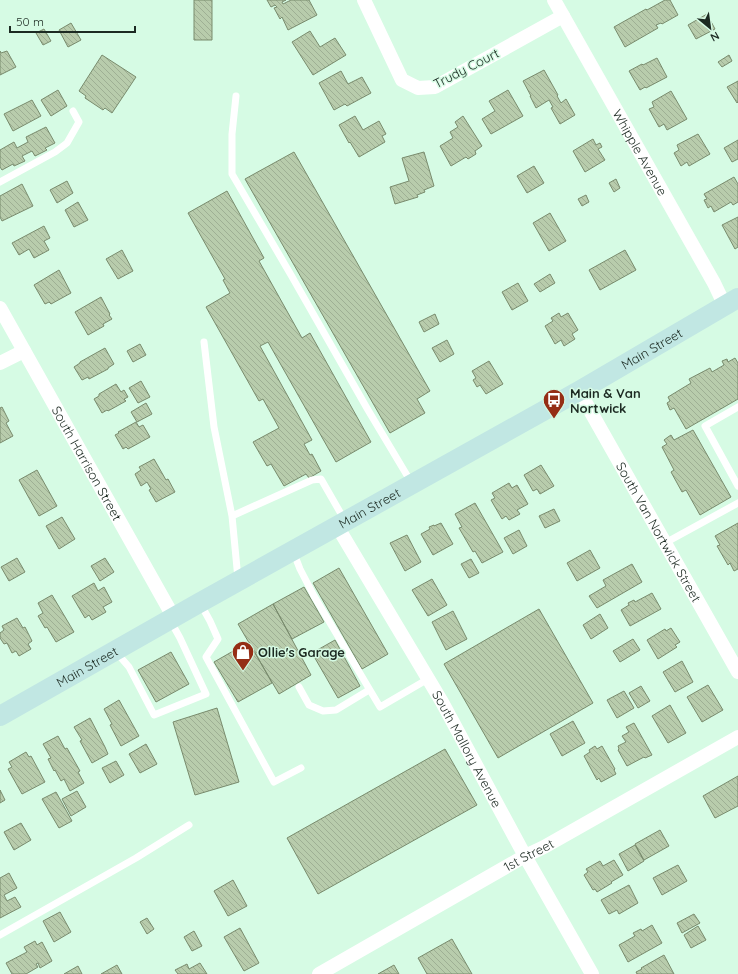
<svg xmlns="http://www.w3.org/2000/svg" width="738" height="974" viewBox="0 0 738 974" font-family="Quicksand,sans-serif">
	<defs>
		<pattern id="building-back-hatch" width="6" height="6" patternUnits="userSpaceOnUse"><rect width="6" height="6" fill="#b8ccac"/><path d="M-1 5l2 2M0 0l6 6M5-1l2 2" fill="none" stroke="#9eaf94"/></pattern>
	</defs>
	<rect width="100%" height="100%" fill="#d6fbe4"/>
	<path fill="url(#building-back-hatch)" stroke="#798b6d" d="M194 0H212V40H194Z
		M267 0H286L282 2 283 4 291 0H309L317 15 288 30 282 17 280 19 274 8 277 7 275 5 271 7Z
		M665 0H670L678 15 662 24 661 23 656 25 658 28 625 47 614 27 646 9 647 10Z
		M707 14 715 29 696 39 688 25Z
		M71 23 81 40 68 47 59 30Z
		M44 29 51 41 43 45 36 33Z
		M310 31 320 47 335 38 346 55 313 75 292 42Z
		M0 51 1 53 7 51 16 67 0 75Z
		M102 55 136 77 112 113 105 108 103 110 85 98 86 96 79 91Z
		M729 55 732 61 722 67 718 62Z
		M657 58 667 77 646 88 645 87 640 90 629 71 642 64 643 65Z
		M544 70 558 95 557 96 561 103 566 99 575 115 560 124 551 108 553 107 549 100 536 108 530 96H531L523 81Z
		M341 71 348 84 362 77 371 93 347 106 345 104 334 110 319 83Z
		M738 81V102L737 103 727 87Z
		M58 90 67 106 51 116 41 100Z
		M508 90 523 116 491 134 482 119 495 111 489 101Z
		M671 91 687 119 667 130 664 124 659 127 649 109 654 107 652 102Z
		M32 100 41 116 13 131 4 114Z
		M355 116 363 130 379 121 386 134 382 136 385 142 359 157 350 142 349 143 339 125Z
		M463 116 482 146 475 151 476 154 468 159 466 157 451 166 440 146 453 138 450 132 458 127 455 122Z
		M46 127 55 143 45 148 47 150 35 156 32 151 22 156 25 161 14 166 13 164 2 170 0 167V150L14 142 17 148 28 142 26 137Z
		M698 134 710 154 689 166 687 162 681 166 674 153 679 150 677 145Z
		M593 139 596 145 600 143 602 147 598 149 605 160 585 172 573 151Z
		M738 140V159L732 162 724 148Z
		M294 152 430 391 417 399 425 413 390 433 245 179Z
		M424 152 434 186 424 190 425 192 417 195 418 197 395 204 390 187 409 181 402 158Z
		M534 166 544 183 527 193 517 176Z
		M734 177 738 184V202L733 205 731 202 714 212 711 206 708 208 704 200 707 199 704 194Z
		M616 179 620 188 614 192 609 183Z
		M67 181 73 193 57 203 50 190Z
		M22 184 33 206 2 221 0 217V196Z
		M227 191 264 258 259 261 302 338 310 333 371 442 336 462 268 342 260 346 312 440 304 444 310 455 312 454 321 471 309 478 306 474 284 486 271 464 267 466 253 442 279 428 263 399 259 401 206 307 230 293 223 280 225 279 188 213Z
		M586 195 589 202 582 206 578 199Z
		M78 202 88 220 74 227 65 210Z
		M550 213 566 241 549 251 533 223Z
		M738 217V247L735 249 722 225Z
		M44 226 50 238 44 241 49 250 34 258 29 249 19 255 12 243Z
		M122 250 133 271 118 279 106 259Z
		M625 250 636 270 600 290 589 270Z
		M59 270 71 293 51 304 49 302 45 304 34 285Z
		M550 274 555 283 540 292 534 284Z
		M518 283 528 301 512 310 502 292Z
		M101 297 110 314 109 315 112 319 103 324 104 326 88 335 75 312Z
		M559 313 561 317 568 313 578 330 572 334 575 339 564 346 561 340 555 344 545 326 553 321 551 318Z
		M435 314 439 324 424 332 419 322Z
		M447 340 454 354 440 362 432 348Z
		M140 344 146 355 133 362 127 351Z
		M105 348 114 364 108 368V369L89 379 88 377 82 380 74 367 80 363V362Z
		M735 358 738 363V399L686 429 674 408 670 410 667 403 670 401 668 397 691 383 689 379 710 368 712 372 724 365 722 361 727 359 728 362Z
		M489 361 503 384 486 394 480 385 477 387 473 380 476 378 472 371Z
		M141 381 150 397 138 403 129 388Z
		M116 384 121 392 124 390 128 397 124 399 126 401 108 411 107 410 102 413 94 399 99 396V394Z
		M146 403 152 414 137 422 131 412Z
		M2 407 9 421 6 423 13 436 0 443V408Z
		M136 422 139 427 143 425 150 437 128 449 126 447 123 449 115 435 119 433 118 432Z
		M693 430 731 497 700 515 686 490 682 492 671 472 674 470 662 447 667 444 664 440 668 437 671 435 674 440Z
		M154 459 166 480 168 479 175 492 156 502 149 490 151 489 147 482 141 486 135 474 141 470 139 467Z
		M541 465 554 486 540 494 537 489 533 491 524 475Z
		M37 470 57 506 39 516 19 480Z
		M509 483 512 488 517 485 528 504 517 510 520 514 509 520 506 516 502 519 491 500 495 498 492 493Z
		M475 503 503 552 482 563 475 551 473 552 459 528 462 527 455 514Z
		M554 509 560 521 545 528 539 516Z
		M62 517 75 539 59 549 46 526Z
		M441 523 453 544 433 555 421 534 430 529 429 527 434 525V526Z
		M738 523V569L734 571 730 563 728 565 717 546 720 545 715 536Z
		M519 530 527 546 513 554 504 538Z
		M407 535 421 562 405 571 390 543Z
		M590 550 600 568 577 581 567 563Z
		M17 558 25 572 9 581 1 567Z
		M105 558 114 572 100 581 91 566Z
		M471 559 479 573 469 578 461 564Z
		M632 564 642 582 597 608 589 596 606 586 603 580Z
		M339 568 388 654 362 669 313 583Z
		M432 579 447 605 428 616 412 590Z
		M94 583 98 591 104 587 112 602 103 607 106 612 92 620 89 615 85 618 72 596Z
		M304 587 324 622 292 639 273 604Z
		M652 593 661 609 630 626 621 610 629 605 628 603 634 600 635 602Z
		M52 595 74 632 56 642 47 627 45 628 38 616 43 613 38 603Z
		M273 604 311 675 279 694 238 624Z
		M539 609 593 703 498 758 444 664Z
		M453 611 467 639 446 650 432 622Z
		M600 614 608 628 591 639 583 625Z
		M17 618 23 628 25 627 32 641 28 644 31 649 19 656 16 651 12 653 7 643 4 644 0 638V633L4 630 2 626Z
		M671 628 680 642 675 645 677 647 658 659 647 640 665 629 666 631Z
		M633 639 640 650 620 662 613 651Z
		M335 640 360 686 338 698 312 653Z
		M249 642 272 683 238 702 214 662Z
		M171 652 189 684 156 702 138 670Z
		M682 661 693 682 675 692 663 672Z
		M708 685 723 710 702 722 687 697Z
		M641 686 650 701 638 708 629 693Z
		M624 691 634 708 617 718 607 700Z
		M119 700 139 736 121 746 110 725 112 724 104 709Z
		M670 705 686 733 668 743 652 716Z
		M217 708 239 782 195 795 173 722Z
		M90 718 105 747 108 754 92 763 80 741 82 740 74 727Z
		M573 721 585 743 562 756 550 734Z
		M634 723 652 755 645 758 644 757 627 766 618 750 619 749 618 746 626 742 622 736 629 732 626 727Z
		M58 736 65 749 67 748 80 771 78 772 84 783 70 791 64 779 61 781 55 770 54 771 48 759 51 758 43 744Z
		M146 744 157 764 140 773 129 754Z
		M595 746 597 749 602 746 615 769 614 770 616 774 601 782 599 778 597 780 584 756 590 752 589 750Z
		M445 749 477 805 318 894 287 838Z
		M26 752 29 757 31 756 45 782 22 794 8 769 12 767 9 762Z
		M116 761 124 775 110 783 102 768Z
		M738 776V806L715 818 703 796Z
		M0 790 5 800 0 803Z
		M77 791 86 807 71 816 62 799Z
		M56 792 72 821 59 828 42 799Z
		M21 823 31 840 14 850 4 832Z
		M660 830 669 846 644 860 635 844Z
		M635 845 644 861 628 871 619 854Z
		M614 860 623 875 611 882 612 883 597 892 595 889 593 890 584 875 588 872 586 869 600 861 603 866Z
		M678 865 687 881 662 895 653 878Z
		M9 873 17 888 4 895 7 901 15 897 21 907 0 918V878Z
		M233 880 247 906 228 916 214 891Z
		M629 885 638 903 619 914 617 910 609 914 601 900Z
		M60 912 71 932 54 942 43 921Z
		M694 914 700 923 682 933 677 923Z
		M147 918 154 929 147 934 140 922Z
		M652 925 662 943 628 962 619 945 635 936 633 933 641 929 642 931Z
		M698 926 706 940 691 948 684 935Z
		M240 928 259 963 244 971 224 937Z
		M194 931 202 946 192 951 184 937Z
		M452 939 472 974H427L418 958Z
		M35 941 37 945 42 942 52 961 40 968 38 963 36 964 38 967 26 974H12L6 963 27 952 24 947Z
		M664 955 674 974H637L636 972 642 969 641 968Z
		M200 963 207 974H178L175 970 187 964 189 969Z
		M117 965 122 974H101Z
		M394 965 399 974H378Z
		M78 966 82 974H64Z"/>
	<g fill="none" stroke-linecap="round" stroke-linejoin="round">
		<path stroke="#fff" stroke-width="7" d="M236 96 232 134V174L291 275 368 410 411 482
			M0 182 55 152 67 143 79 122 73 111
			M204 342 214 427 232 516 238 579
			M738 407 705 426 738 486
			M232 516 312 480 321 479 344 519
			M665 543 738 503
			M293 551 300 569 314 596 380 707 428 679
			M200 603 210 621 218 639 206 657 274 782 301 768
			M116 652 129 667 154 715 206 694 180 638 170 620
			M299 687 309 705 323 711 336 710 369 690
			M0 935 136 858 189 825"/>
		<g stroke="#fff" stroke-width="14">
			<path d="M364 0 402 80 418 88 435 87 563 16"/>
			<path id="s1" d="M554 0 714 283 725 306"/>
			<path id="s2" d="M0 308 174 618"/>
			<path d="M0 363 24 351"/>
			<path id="s3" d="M579 391 738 672"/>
			<path id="s4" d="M337 526 442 702 525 856 592 974"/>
			<path id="s5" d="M319 974 525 856 544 847 738 737"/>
		</g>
		<path stroke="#c1e7e3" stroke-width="20" id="s6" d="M0 716 199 603 579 391 738 298"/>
	</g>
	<defs>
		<g id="bus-pin" transform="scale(1.15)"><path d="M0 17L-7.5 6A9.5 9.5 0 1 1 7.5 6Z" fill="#952d15" stroke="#d6fbe4"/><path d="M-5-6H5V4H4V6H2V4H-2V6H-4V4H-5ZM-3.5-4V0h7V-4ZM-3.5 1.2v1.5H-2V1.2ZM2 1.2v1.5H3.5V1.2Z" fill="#fff"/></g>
		<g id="shop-pin" transform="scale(1.15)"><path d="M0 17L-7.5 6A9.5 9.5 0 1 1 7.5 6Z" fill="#952d15" stroke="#d6fbe4"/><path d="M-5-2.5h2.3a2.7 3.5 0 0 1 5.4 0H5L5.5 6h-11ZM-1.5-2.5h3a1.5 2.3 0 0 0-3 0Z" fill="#fff"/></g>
	</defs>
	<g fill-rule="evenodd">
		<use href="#bus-pin" x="554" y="400"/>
		<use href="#shop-pin" x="243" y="652"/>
	</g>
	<g text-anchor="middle" stroke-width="3" stroke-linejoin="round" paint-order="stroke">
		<g font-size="13" fill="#1c2a22" stroke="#d6fbe4">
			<text transform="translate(466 68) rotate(-27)" y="5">Trudy Court</text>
			<text dy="5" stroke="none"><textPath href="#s1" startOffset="175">Whipple Avenue</textPath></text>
			<text dy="5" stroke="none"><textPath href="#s6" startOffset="748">Main Street</textPath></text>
			<text dy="5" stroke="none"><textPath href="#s2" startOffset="178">South Harrison Street</textPath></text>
			<text dy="5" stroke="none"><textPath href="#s6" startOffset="424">Main Street</textPath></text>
			<text dy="5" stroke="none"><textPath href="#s3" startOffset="162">South Van Nortwick Street</textPath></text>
			<text dy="5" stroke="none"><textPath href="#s6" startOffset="100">Main Street</textPath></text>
			<text dy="5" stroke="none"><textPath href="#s4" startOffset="258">South Mallory Avenue</textPath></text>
			<text dy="5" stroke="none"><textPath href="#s5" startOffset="241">1st Street</textPath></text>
		</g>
		<g font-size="13" font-weight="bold" fill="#1c2a22" stroke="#d6fbe4" text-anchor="start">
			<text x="570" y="398">Main &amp; Van<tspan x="570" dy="15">Nortwick</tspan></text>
			<text x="258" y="657">Ollie's Garage</text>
		</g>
	</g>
	<g transform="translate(710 28) rotate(151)" stroke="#d6fbe4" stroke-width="3" paint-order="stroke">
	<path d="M0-3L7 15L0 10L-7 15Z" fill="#1c2a22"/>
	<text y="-6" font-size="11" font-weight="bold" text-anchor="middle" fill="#1c2a22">N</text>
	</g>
	<path d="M10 26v6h125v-6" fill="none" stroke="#1c2a22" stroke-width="2"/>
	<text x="16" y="26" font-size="12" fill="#1c2a22" stroke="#d6fbe4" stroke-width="3" paint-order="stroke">50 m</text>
</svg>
